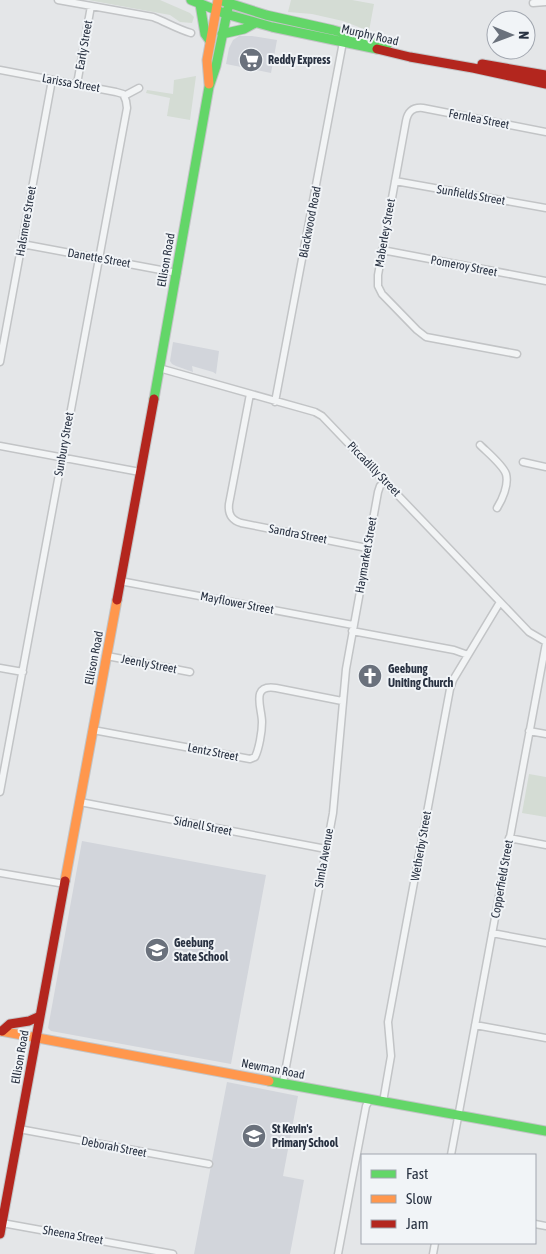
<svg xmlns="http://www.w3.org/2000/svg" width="546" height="1254" viewBox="0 0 546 1254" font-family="'Asap Condensed',sans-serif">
	<rect width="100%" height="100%" fill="#e4e6e8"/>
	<path fill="#d2d5db" d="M239 36H252L277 40 271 73 226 64 229 48 233 40Z
		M173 342 219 351 216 374 213 372 192 366 193 372 176 366 172 364 170 361Z
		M82 841 266 875 231 1064 51 1031 48 1028Z
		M227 1082 298 1096 283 1176 304 1180 290 1254H194Z"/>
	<path fill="#d4dcd4" d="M88 0H160L190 13 194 17 192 23 180 22 170 15Z
		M291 0H352L374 4 369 31 343 21 312 14 288 12Z
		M196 76 190 120 167 116 170 98 146 93 147 90 173 94 174 80Z
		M529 774 546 777V817L522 813Z"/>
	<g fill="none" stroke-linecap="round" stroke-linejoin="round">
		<g stroke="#c2c4c6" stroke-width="9">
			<path id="street" d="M58 0 153 17C166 22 177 29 191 33
				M533 3 546 2
				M0 70 116 92 123 94 124 96 139 88
				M77 84 91 6
				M395 181 546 208
				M22 244 177 273
				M382 250 546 281
				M517 354 426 337 417 330 382 294 378 286V275L406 121C408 111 413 107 423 108L546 132
				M0 362 52 80
				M159 368 315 412 322 416 529 632 546 642
				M250 394 229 504C228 514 231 520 241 523L367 548
				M275 402 343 42
				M480 445C487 452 503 465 506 474 509 485 502 500 497 508
				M0 446 140 472
				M523 462 546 467
				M120 581 353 625
				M352 631 454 650 468 655
				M107 656 190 672
				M0 668 23 672
				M93 730 250 759 255 757C259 749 262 732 262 722 262 708 250 684 276 688L342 701
				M529 731 546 734
				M0 792 127 108 126 101 124 96
				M80 802 326 849
				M509 838 546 845
				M0 873 65 884
				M492 933 546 943
				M475 1025 546 1038
				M283 1083 333 813 346 669 378 492 380 486 385 481
				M383 1102 391 1056 388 1022 450 689 453 680 500 602
				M19 1129 209 1164
				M451 1155 546 643
				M2 1223 173 1254
				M535 1224 546 1226
				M338 1254 366 1106 370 1099
				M433 1254 435 1243"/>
		</g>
		<g stroke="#c2c4c6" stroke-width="11">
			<path id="fast" d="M191 0 226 14 272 27 377 49
				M219 0 266 15 333 30 387 45
				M200 4 205 34 210 41
				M222 34 244 29 255 23
				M154 399 209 87 216 66 228 8
				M269 1081 546 1131"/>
		</g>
		<g stroke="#c2c4c6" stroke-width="11">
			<path id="slow" d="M209 84 207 60 218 0
				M65 881 117 600
				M0 1031 269 1081"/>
		</g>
		<g stroke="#c2c4c6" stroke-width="11">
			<path id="jam" d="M377 49 410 57 473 68 546 84
				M482 64 546 75
				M117 600 154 399
				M2 1031 10 1024 29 1021 40 1016
				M0 1234 65 881"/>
		</g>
		<use href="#street" stroke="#f2f4f5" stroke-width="6"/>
		<use href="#fast" stroke="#63d668" stroke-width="9"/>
		<use href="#slow" stroke="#ff974d" stroke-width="9"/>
		<use href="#jam" stroke="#b3261e" stroke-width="9"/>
	</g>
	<defs>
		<g id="supermarket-disc" transform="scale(1.25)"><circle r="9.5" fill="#6a717c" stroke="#f1f4f7"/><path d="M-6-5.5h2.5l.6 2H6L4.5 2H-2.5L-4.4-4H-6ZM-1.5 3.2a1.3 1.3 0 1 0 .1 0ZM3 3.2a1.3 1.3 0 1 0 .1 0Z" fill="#fff"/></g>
		<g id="church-disc" transform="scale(1.25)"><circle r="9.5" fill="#6a717c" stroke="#f1f4f7"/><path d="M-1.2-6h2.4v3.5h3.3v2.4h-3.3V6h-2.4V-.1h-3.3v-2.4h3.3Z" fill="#fff"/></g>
		<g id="school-disc" transform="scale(1.25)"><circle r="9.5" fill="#6a717c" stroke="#f1f4f7"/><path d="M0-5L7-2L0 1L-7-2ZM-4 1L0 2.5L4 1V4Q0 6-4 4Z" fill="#fff"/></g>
	</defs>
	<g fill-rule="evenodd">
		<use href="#supermarket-disc" x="251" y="60"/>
		<use href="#church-disc" x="370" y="676"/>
		<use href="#school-disc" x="157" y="950"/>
		<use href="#school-disc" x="254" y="1136"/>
	</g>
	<g text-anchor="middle" stroke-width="4" stroke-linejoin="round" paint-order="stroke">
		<g font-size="12" fill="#293242" stroke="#f1f4f7">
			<text transform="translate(370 35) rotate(13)" y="4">Murphy Road</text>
			<text transform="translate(84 45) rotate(-80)" y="4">Early Street</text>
			<text transform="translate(71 83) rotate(10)" y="4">Larissa Street</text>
			<text transform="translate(479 119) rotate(11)" y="4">Fernlea Street</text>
			<text transform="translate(471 195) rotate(10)" y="4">Sunfields Street</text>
			<text transform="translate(26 221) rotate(-80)" y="4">Halsmere Street</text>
			<text transform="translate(310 222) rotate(-79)" y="4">Blackwood Road</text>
			<text transform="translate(385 233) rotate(-80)" y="4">Maberley Street</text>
			<text transform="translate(99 258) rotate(10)" y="4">Danette Street</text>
			<text transform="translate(166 260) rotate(-80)" y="4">Ellison Road</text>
			<text transform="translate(464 266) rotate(11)" y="4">Pomeroy Street</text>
			<text transform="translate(64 444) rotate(-80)" y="4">Sunbury Street</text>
			<text transform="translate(374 469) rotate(46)" y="4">Piccadilly Street</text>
			<text transform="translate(298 534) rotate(11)" y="4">Sandra Street</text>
			<text transform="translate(366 555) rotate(-80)" y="4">Haymarket Street</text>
			<text transform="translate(237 603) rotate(11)" y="4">Mayflower Street</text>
			<text transform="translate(94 658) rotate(-79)" y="4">Ellison Road</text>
			<text transform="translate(149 664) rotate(11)" y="4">Jeenly Street</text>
			<text transform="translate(213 752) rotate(11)" y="4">Lentz Street</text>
			<text transform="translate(203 826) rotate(11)" y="4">Sidnell Street</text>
			<text transform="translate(421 846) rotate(-80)" y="4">Wetherby Street</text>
			<text transform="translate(324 858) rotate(-80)" y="4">Simla Avenue</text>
			<text transform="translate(502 879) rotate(-80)" y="4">Copperfield Street</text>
			<text transform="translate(20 1057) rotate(-80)" y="4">Ellison Road</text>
			<text transform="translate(273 1069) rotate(11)" y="4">Newman Road</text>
			<text transform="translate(114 1147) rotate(11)" y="4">Deborah Street</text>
			<text transform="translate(73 1235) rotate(10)" y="4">Sheena Street</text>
		</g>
		<g font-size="12" font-weight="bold" fill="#293242" stroke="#f1f4f7" text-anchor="start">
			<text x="268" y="64">Reddy Express</text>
			<text x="388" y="673">Geebung<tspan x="388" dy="14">Uniting Church</tspan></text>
			<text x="174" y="947">Geebung<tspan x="174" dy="14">State School</tspan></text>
			<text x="272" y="1133">St Kevin's<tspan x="272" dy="14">Primary School</tspan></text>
		</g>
	</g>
	<rect x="361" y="1154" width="175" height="90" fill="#f1f4f7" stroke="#a1a6af"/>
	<rect x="371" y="1170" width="25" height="8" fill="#63d668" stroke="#a1a6af"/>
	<text x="406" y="1179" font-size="15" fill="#293242">Fast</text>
	<rect x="371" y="1195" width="25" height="8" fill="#ff974d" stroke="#a1a6af"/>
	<text x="406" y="1204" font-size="15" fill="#293242">Slow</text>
	<rect x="371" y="1220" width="25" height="8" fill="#b3261e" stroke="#a1a6af"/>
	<text x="406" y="1229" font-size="15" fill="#293242">Jam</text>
	<g transform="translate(511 35) rotate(91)"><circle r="24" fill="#f1f4f7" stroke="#a1a6af"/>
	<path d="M0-4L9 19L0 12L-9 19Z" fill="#6a717c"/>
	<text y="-8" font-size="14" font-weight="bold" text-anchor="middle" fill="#293242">N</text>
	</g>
</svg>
